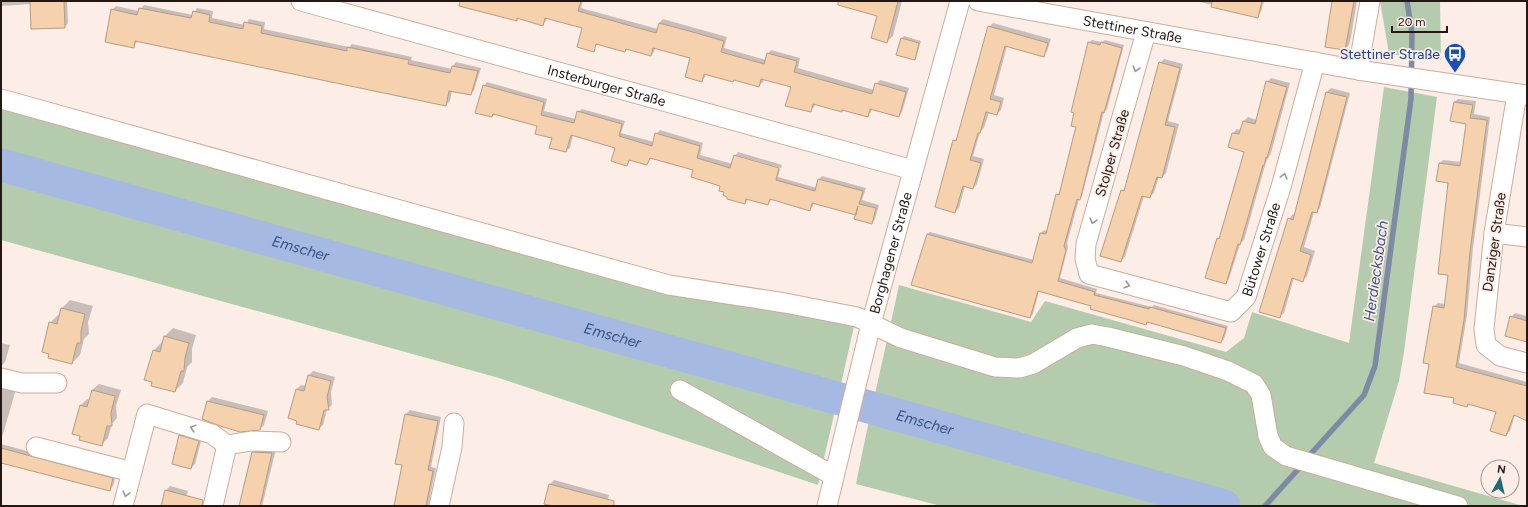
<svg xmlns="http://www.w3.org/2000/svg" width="1528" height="507" viewBox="0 0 1528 507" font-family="Figtree,sans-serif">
	<rect width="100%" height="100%" fill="#fcede6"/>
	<path fill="#b4cbad" d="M1380 1H1440L1441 60 1389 54Z
		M1384 87 1437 97 1404 352 1399 381 1374 463 1523 506H941L856 484C869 417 885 352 899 285L1031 322 1045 301 1226 352 1244 338 1252 312 1349 343Z
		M1 92 653 272 858 309 818 485 499 378 1 240Z"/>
	<path fill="#0003" d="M1 1H67L68 23 65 27 31 4 1 6Z
		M482 1H583L581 8 658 29 659 23 663 19 727 37 724 48 766 60 768 54 771 50 800 58 798 68 874 90 876 84 880 80 909 88 902 112 899 116 872 108 871 112 867 116 844 109 841 111 815 104 814 107 810 111 792 86 764 78 763 82 759 86 735 79 733 81 706 74 705 77 702 81 691 58 655 48 654 52 651 55 627 49 625 50 598 43 593 50 583 27 547 17 546 21 542 25 519 18 516 20Z
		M859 1H902L893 36 886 42 878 16Z
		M1196 1H1264L1261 12 1257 16Z
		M1333 1H1357L1351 37 1349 45 1345 49Z
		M144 5 193 15 197 8 213 11 212 18 245 25 249 19 258 21 265 22 264 29 349 47 352 44 412 57 411 60 452 69 453 66 456 62 481 68 474 90 471 94 452 90 450 101 446 105 138 40 133 47 112 10 116 6 139 11Z
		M993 23 1051 39 1047 51 1043 55 1007 46 994 95 1004 98 1001 110 997 114 989 112 984 128 980 132 973 156 984 159 977 184 973 188 965 186 959 208 955 212 954 141 958 137 989 27Z
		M904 36 921 41 916 57 914 59 902 38Z
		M1092 40 1102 42 1105 40 1124 45 1107 109 1104 112 1082 196 1079 199 1067 243 1068 247 1060 278 1097 289 1096 293 1152 307 1154 305 1228 326 1224 339 1221 342 1148 321 1145 324 1092 305 1039 291 1033 314 1030 317 927 234 930 232 1034 260 1041 233 1044 230 1047 231 1057 194 1060 192 1077 127 1075 113 1072 112 1089 42Z
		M1164 59 1183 64 1168 121 1179 124 1166 173 1162 177 1159 176 1154 193 1149 197 1144 196 1125 257 1121 261 1122 191 1126 187 1160 63Z
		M1271 78 1290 83 1271 153 1266 162 1244 240 1240 244 1229 279 1225 283 1218 239 1222 235 1245 151 1229 146 1233 133 1237 129 1241 130 1244 121 1248 117 1257 120 1267 82Z
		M487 82 547 99 544 111 576 119 578 112 582 109 625 121 621 133 654 142 656 134 660 130 703 143 700 155 733 164 736 155V157L780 169 778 177 817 188 819 179 822 176 866 188 862 200 879 205 875 219 872 223 858 211 814 202 813 206 809 210 772 199 768 204 749 199 745 203 725 192 722 186 694 169 652 157 647 164 631 159 627 165 616 147 573 135 570 148 566 151 538 125 495 113 492 116 484 86Z
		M1331 88 1350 93 1320 208 1316 212H1314L1304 247 1315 251 1307 276 1303 280 1294 278 1284 313 1279 317 1289 219 1293 214 1295 215 1327 92Z
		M1458 99 1476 101 1474 114 1490 117 1473 248 1467 315 1459 363 1527 382V420L1515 415 1510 431 1506 435 1497 412 1469 404 1466 406 1456 397 1430 363 1434 307 1438 303 1445 304 1449 274V182L1439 164 1443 160 1462 162 1467 123 1454 102Z
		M738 152 782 165 781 168 736 155Z
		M70 300 93 306 88 322 89 334 84 339 80 355 72 363 50 323 58 315H60L62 308Z
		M1515 313 1527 316V341L1511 317Z
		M173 328 196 335 192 349V362L187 367 183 383 175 391 146 379 154 350 162 342 163 343 165 336Z
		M1 343 10 345 5 362 1 366Z
		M313 371 335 377 331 392 332 405 327 409 323 425 318 429 297 389 301 385 306 386 309 375Z
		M1 384 16 389 1 441Z
		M99 384 121 390 116 406 117 418 112 424 108 438 102 444 73 433 81 405 87 399 90 400 92 390Z
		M212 397 268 411 264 425 260 429 203 419 208 401Z
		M410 410 441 417 431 467 436 468 428 506H395L403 464 406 414Z
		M184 432 202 437 195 464 191 468 180 436Z
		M1 444 116 475 113 486 109 490 1 462Z
		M257 448 276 449 262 506H240L252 453Z
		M554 480 609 495 606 506H556L550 484Z
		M170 486 188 491 184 506H162L166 490Z"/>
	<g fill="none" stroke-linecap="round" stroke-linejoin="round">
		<path stroke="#7e89a4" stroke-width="5.5" d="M1307 458 1364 395 1375 366 1411 99 1412 34 1407 1
			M1265 506 1302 465"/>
		<path stroke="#a5b9e2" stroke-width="33" id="s1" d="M1 165 1224 506"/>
	</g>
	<path fill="#f5d1ad" stroke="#b59c83" d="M30 1H64L65 28 31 29Z
		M460 1H581L578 11 656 33 659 23 689 31 724 41 721 52 764 64 767 53 797 61 794 72 872 94 875 83 906 92 899 117 870 109 868 117 842 110V112L813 104 811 112 785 106 791 87 761 79 759 87 734 80 733 82 704 74 702 82 685 77 690 58 653 48 651 56 626 49 625 52 596 44 594 52 577 47 582 28 545 18 543 26 517 18V21L459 6Z
		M838 1H898L887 43 871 38 877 16 838 5Z
		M1212 1H1262L1258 18 1211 7Z
		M1332 1H1354L1345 50 1325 47Z
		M139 8 191 18 193 11 210 15 209 22 243 29 244 22 254 24 262 26 261 33 347 51V47L409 60 408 64 450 73 452 66 478 71 471 95 449 91 446 106 135 41 134 48 105 42 111 9 137 15Z
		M988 26 1048 43 1044 57 1005 46 990 99 1001 102 997 115 986 112 980 133H978L970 160 981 163 973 189 963 186 955 213 935 207 953 140 956 141Z
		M901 38 919 43 915 60 896 55Z
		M1088 42 1100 45 1101 42 1122 48 1104 113 1102 112 1080 200 1077 199 1064 246 1066 250 1058 281 1095 292 1094 295 1149 309 1150 307 1226 328 1221 343 1147 322 1146 325 1130 320 1090 309 1091 306 1038 291 1030 318 911 285 927 234 1032 263 1040 233 1046 234 1056 194 1059 195 1074 134 1076 127 1071 126 1074 113 1071 112Z
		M1159 62 1180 68 1165 125 1175 127 1162 178 1157 177 1150 198 1142 196 1121 262 1100 256 1121 190 1124 191Z
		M1266 81 1287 87 1267 158 1266 157 1264 166 1263 165 1240 245 1238 244 1226 284 1205 278 1217 238 1219 239 1244 152 1228 147 1232 133 1239 134 1243 121 1255 124Z
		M483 85 544 102 541 115 574 123 577 111 622 124 619 136 652 146 655 133 700 146 697 158 730 168 734 155 779 168 776 180 815 191 818 179 863 191 859 204 876 208 872 224 854 219 858 206 856 215 812 203 810 211 770 199 768 205 746 199 745 204 727 199V197L723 195 724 192 719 191 720 186 691 177 693 170 650 158 647 165 629 160 627 166 620 164 611 161 615 148 571 135 566 152 549 148 552 138 535 134 537 126 493 114 492 117 475 113Z
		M1326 92 1347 97 1317 213 1312 212 1300 251 1311 255 1303 282 1292 278 1280 318 1259 312 1288 218 1293 220Z
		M1454 102 1473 105 1470 118 1487 120 1470 252 1464 320 1456 367 1527 386V421L1514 415 1506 436 1490 431 1496 412 1468 404 1467 407 1453 403 1454 398 1424 393 1429 364 1423 363 1433 306 1444 308 1448 275 1438 274 1448 183 1436 181 1439 163 1460 166 1466 124 1450 121Z
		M61 308 85 314 81 331V343H77L72 364 48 358 49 354 42 352 49 322 57 324Z
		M1510 316 1527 321V342L1505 336Z
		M164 336 189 343 185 358 184 371H181L175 392 151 386 152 382 144 380 153 350 160 352Z
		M308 375 331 381 327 397 329 410H324L319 430 296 424 297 421 288 418 296 389 304 391Z
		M92 390 115 396 111 413 112 426H107L102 446 79 440 80 436 72 434 80 405 87 407Z
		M207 401 264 415 260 430 240 432 220 426 202 419Z
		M405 414 438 421 428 470 433 471 426 506H394L402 465 395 464Z
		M179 435 199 441 191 469 172 464Z
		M1 448 113 478 110 491 1 463Z
		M252 452 272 453 260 506H239Z
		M549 484 614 501V506H553L544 504Z
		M165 490 203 500 202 506H161Z"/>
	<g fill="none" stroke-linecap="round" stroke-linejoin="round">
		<g stroke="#cdac9a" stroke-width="21">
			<g id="minor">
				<path id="s2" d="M301 1 913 170"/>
				<path id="s3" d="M978 1 1358 70 1527 95"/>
				<path id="s4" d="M1146 32 1086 244 1085 259 1089 274 1231 312 1246 297 1281 187 1315 62"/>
				<path d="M1358 70 1370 1"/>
				<path d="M1517 94 1494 233 1484 329 1486 345 1500 356 1527 363"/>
				<path d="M1 99 669 285 785 303 857 317 901 338 995 367 1019 368 1033 364 1077 338 1092 334 1108 337 1184 356 1228 371 1254 384 1261 395 1268 436 1273 447 1286 456 1458 506"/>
				<path d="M1494 233 1527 237"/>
				<path d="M1 378 22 383H57"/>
				<path d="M680 390 834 476"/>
				<path d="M227 445 251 441 281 442"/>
				<path d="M36 447 132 472"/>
				<path d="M123 506 147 414 212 434 227 445"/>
				<path d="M213 506 227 445"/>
				<path d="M439 506 452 447 454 423"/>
				<path id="s5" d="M827 506 871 324 960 1"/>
			</g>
		</g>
		<use href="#minor" stroke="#fff" stroke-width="19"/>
	</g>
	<defs><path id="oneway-chevron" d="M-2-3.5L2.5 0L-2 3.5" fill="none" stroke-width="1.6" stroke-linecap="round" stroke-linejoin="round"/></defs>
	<g stroke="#9c9794">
		<use href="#oneway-chevron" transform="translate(1136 69) rotate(106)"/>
		<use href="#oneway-chevron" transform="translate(1284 176) rotate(-75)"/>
		<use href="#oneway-chevron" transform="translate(1093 221) rotate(106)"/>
		<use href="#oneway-chevron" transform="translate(1127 285) rotate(16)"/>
		<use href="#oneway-chevron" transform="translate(193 428) rotate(-163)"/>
		<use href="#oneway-chevron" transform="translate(126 494) rotate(105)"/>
	</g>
	<defs>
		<g id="bus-pin" transform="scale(1.15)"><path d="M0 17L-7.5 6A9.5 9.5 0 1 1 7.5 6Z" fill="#1a4fb4" stroke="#fcede6"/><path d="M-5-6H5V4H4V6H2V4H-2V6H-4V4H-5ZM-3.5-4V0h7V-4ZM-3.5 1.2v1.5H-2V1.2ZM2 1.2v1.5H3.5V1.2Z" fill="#fff"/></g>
	</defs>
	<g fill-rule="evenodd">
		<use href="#bus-pin" x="1455" y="54"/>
	</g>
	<g text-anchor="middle" stroke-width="3.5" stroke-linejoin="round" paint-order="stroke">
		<g font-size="14" fill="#241812" stroke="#fcede6">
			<text dy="5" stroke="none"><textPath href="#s3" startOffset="157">Stettiner Straße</textPath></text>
			<text dy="5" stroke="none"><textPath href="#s2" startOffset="317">Insterburger Straße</textPath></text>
			<text transform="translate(1112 153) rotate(-74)" y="5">Stolper Straße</text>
			<text transform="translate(1494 242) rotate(-82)" y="5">Danziger Straße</text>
			<text dy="5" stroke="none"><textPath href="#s4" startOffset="469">Bütower Straße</textPath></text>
			<text dy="5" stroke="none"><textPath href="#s5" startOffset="261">Borghagener Straße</textPath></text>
		</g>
		<g font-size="14" fill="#164399" stroke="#fcede6" text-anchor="end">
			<text x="1440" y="59">Stettiner Straße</text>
		</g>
		<g font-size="15" font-style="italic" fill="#3a5388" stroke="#fcede6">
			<text dy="5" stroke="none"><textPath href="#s1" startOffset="311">Emscher</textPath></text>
			<text transform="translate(1376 271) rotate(-82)" y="5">Herdiecksbach</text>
			<text dy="5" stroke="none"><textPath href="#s1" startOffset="635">Emscher</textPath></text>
			<text dy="5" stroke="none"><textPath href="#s1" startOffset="959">Emscher</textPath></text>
		</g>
	</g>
	<rect width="1528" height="507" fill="none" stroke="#241812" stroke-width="4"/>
	<g transform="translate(1500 479) rotate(8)"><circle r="19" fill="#fcede6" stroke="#a69891"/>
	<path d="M0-3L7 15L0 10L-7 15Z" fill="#226977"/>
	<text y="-6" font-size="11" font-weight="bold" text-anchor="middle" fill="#241812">N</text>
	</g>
	<path d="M1392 26v6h55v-6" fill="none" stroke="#241812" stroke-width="2"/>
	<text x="1398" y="26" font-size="12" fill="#241812" stroke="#fcede6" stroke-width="3" paint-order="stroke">20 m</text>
</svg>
